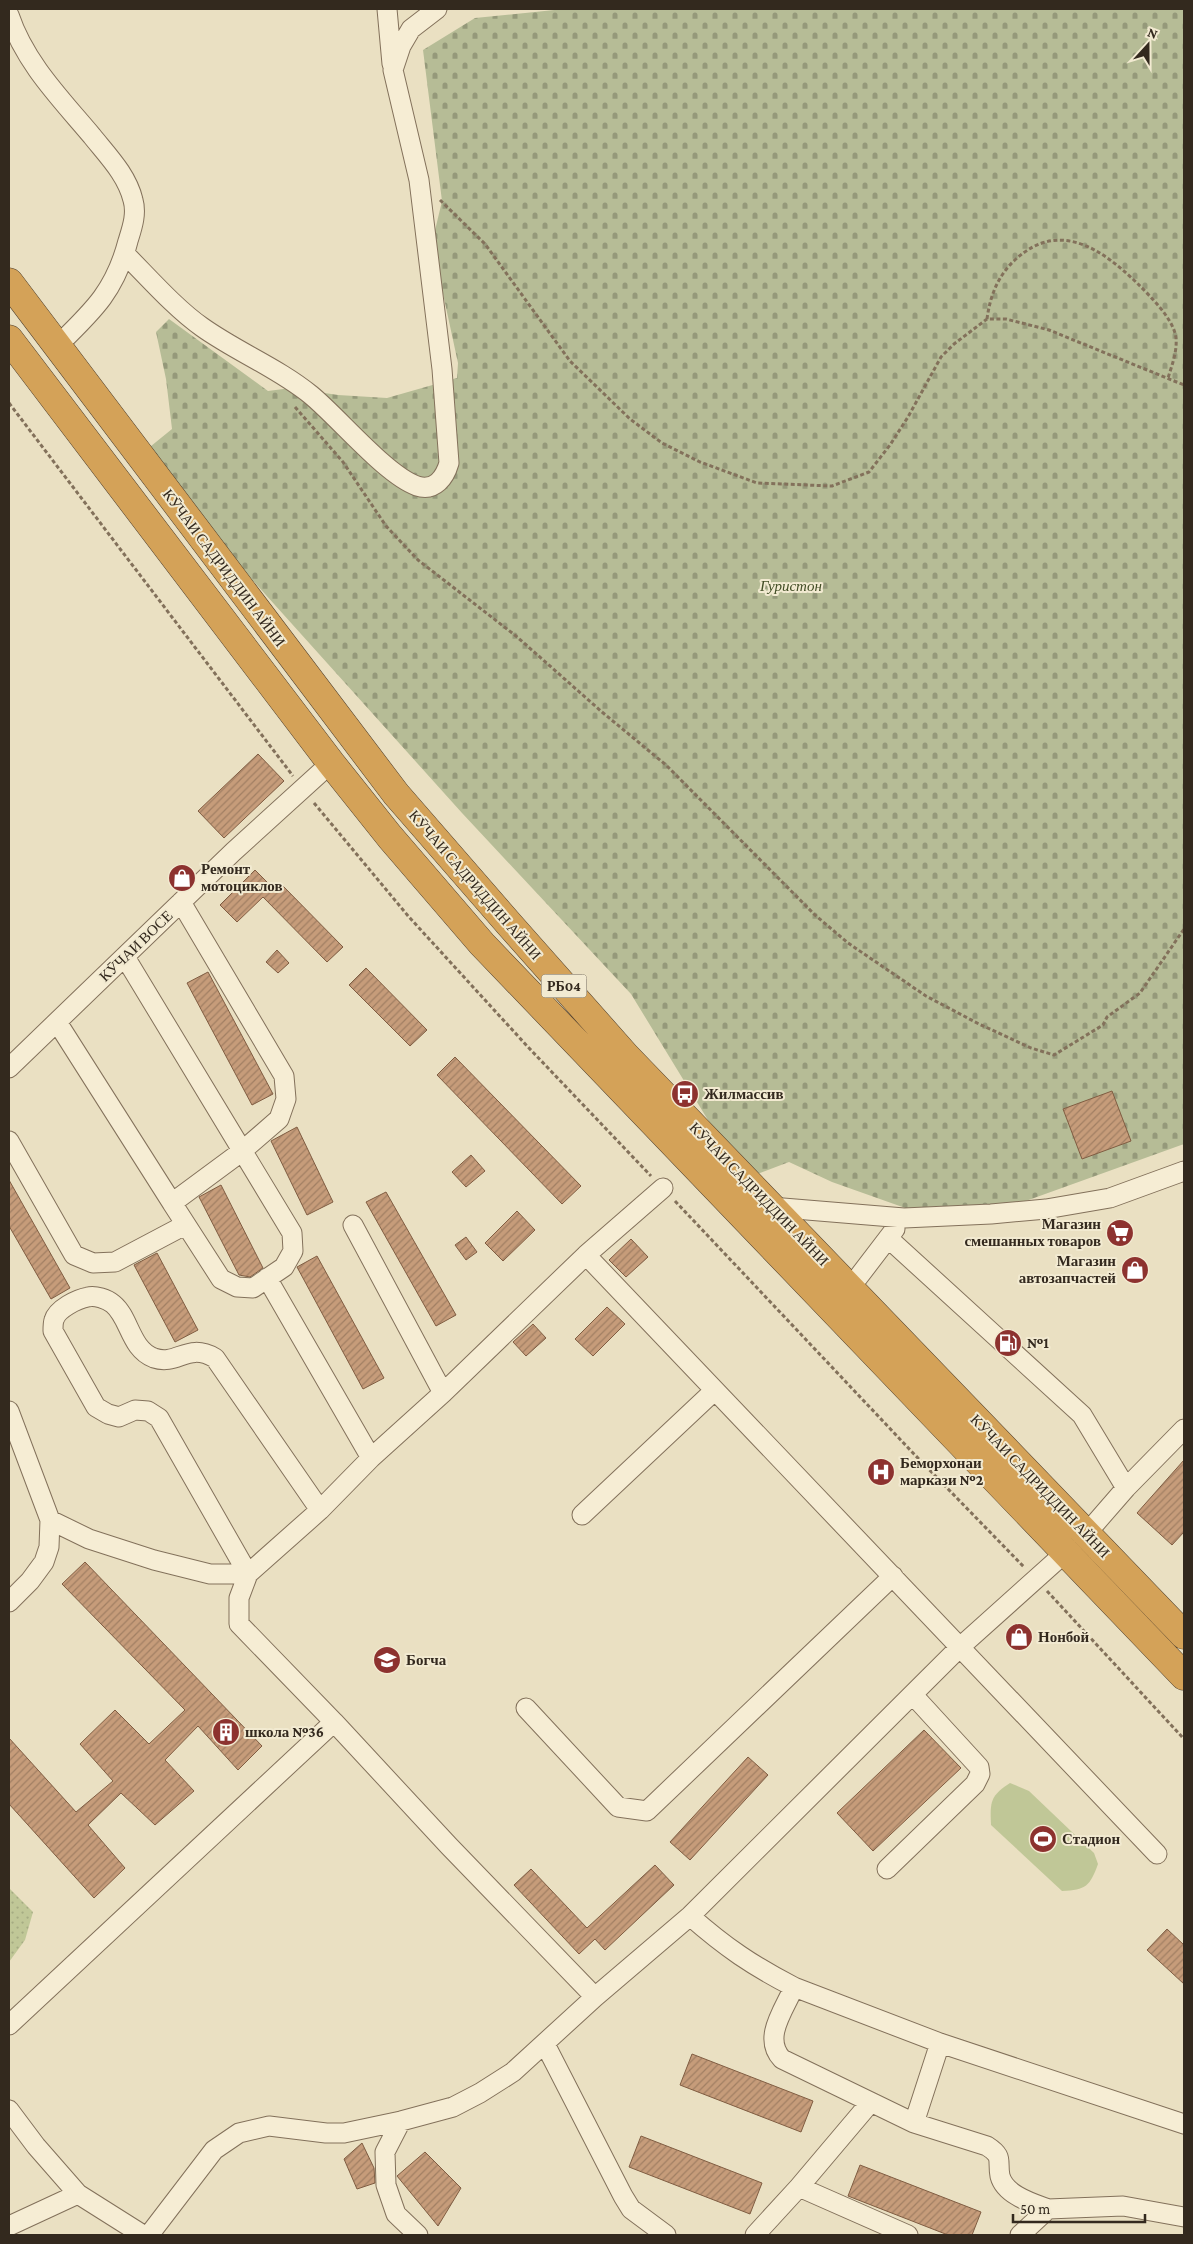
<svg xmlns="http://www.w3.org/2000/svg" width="1193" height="2244" viewBox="0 0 1193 2244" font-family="'Crimson Pro',serif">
	<defs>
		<pattern id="grass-dots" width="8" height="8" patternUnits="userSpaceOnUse" patternTransform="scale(1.25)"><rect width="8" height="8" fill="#c0c797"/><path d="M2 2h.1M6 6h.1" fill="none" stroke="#a5ab82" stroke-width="1.8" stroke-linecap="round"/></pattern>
		<pattern id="cemetery-stones" width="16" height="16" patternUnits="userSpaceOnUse" patternTransform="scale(1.25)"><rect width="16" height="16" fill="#b6bc96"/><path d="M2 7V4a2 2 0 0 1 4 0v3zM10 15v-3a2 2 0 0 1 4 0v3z" fill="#95997a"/></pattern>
		<pattern id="building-hatch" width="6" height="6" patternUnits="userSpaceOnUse" patternTransform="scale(1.25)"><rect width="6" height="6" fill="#c69c7a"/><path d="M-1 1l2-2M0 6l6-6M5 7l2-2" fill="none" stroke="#a17f63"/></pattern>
	</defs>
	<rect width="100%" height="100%" fill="#eae0c2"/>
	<path fill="url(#grass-dots)" d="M9 1888 33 1912 25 1940 9 1962Z"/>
	<path fill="url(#cemetery-stones)" d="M564 9H1184V1144L956 1226 832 1182 789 1162 744 1179 631 994 462 813 140 455 172 429 166 379 156 332 169 319 268 391 291 388 338 395 387 398 457 378 458 363 432 243 442 201 423 50 475 18Z"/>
	<path fill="#c0c797" d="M1010 1783 1029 1791 1094 1853 1098 1864C1090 1886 1086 1890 1062 1891L991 1825C990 1802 990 1796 1010 1783Z"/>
	<path fill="url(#building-hatch)" stroke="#805d42" d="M258 754 284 781 224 838 198 811Z
		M255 870 276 891 282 885 343 947 327 962 263 897 237 922 220 905Z
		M277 950 289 963 278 973 266 962Z
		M366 968 427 1030 410 1046 349 985Z
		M208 972 273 1094 252 1105 187 983Z
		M455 1057 581 1186 562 1204 437 1075Z
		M1112 1091 1131 1141 1082 1159 1063 1109Z
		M297 1127 333 1202 307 1215 271 1141Z
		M471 1155 485 1171 466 1187 452 1172Z
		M9 1180 70 1288 51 1299 9 1226Z
		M221 1185 263 1268 250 1277 239 1275 199 1197Z
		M386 1192 456 1315 436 1326 366 1202Z
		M517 1211 535 1230 503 1261 485 1243Z
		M466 1237 477 1252 466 1260 455 1245Z
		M631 1239 648 1257 626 1277 609 1260Z
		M157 1253 198 1330 175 1342 134 1265Z
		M317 1256 384 1378 363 1389 297 1267Z
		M607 1307 625 1324 593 1356 575 1339Z
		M533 1324 546 1338 526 1356 513 1342Z
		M1184 1460V1532L1172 1545 1137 1513Z
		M85 1562 262 1746 238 1770 198 1726 165 1760 194 1791 155 1825 121 1793 88 1825 125 1868 94 1898 9 1804V1738L76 1812 113 1781 80 1744 115 1710 149 1744 185 1710 62 1584Z
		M924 1730 961 1768 873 1851 837 1813Z
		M748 1757 768 1775 690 1860 670 1842Z
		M655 1865 674 1885 605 1950 595 1939 579 1954 514 1885 531 1869 587 1928Z
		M1167 1929 1184 1945V1984L1147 1950Z
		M692 2054 813 2101 801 2132 680 2085Z
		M641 2136 762 2183 750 2214 629 2167Z
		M362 2143 374 2168 375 2183 357 2189 344 2159Z
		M425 2152 461 2188 438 2226 397 2176Z
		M860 2165 981 2212 972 2235H948L848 2196Z"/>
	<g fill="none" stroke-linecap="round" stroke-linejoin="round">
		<g stroke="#83715b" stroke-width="21">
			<path id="minor" d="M387 9 392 64
				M9 15C25 63 61 99 92 136 108 156 127 175 133 200 137 214 132 228 128 241 115 291 93 311 57 346
				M125 254C148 277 176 309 202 327 237 352 278 368 311 395 339 418 386 475 417 486 435 492 445 477 449 463L442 369 419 180 393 70 401 46 411 29 437 9
				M125 957 292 1233 293 1251 284 1267 253 1288 237 1287 221 1279 172 1203 241 1152 279 1119 286 1099 284 1076 181 902
				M57 1022 172 1203
				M9 1068 233 852 331 763
				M9 1141 74 1255 93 1263 115 1262 185 1225
				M771 1207 904 1218 991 1214 1046 1209 1110 1198 1184 1171
				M353 1225 443 1393
				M888 1238 1082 1415 1126 1488 1086 1534
				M586 1255 1157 1854
				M267 1278 371 1458
				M850 1288 895 1229
				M9 1411 50 1520 49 1547 44 1562 30 1581 9 1602
				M1126 1488 1184 1429
				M582 1515 714 1391
				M50 1520 89 1539 154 1560 210 1574H248L159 1418 148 1411 135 1410 119 1417 108 1414 96 1407 53 1331C53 1328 53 1323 54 1320 57 1309 77 1299 88 1297 95 1295 107 1299 113 1304 130 1318 130 1349 154 1358 178 1366 187 1342 215 1358L320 1510
				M526 1708 618 1807 647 1811 893 1576
				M334 1722 449 1846 595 1997
				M887 1869 975 1784 980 1774 979 1767 913 1695
				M690 1916C725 1947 753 1966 794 1987 784 2010 762 2038 782 2059L914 2123 987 2146C1004 2157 997 2160 1000 2176 1005 2195 1032 2203 1048 2209
				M794 1987 940 2043 1184 2124
				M9 2025 334 1722 239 1624V1598L248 1574 320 1510 371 1458 443 1393 586 1255 663 1188
				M545 2044 623 2196 631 2209 666 2235
				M9 2110 36 2146 78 2194 143 2235
				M401 2121 385 2152 386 2185 396 2214 418 2235
				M914 2123 940 2043
				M799 2187 870 2103
				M9 2226 78 2194
				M149 2235 214 2150 239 2133 269 2126 326 2133H344L401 2121 453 2107 480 2093 513 2072 595 1997 690 1916 959 1648 1066 1552
				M755 2235 799 2187 908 2235
				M1020 2235 1048 2209 1123 2206 1184 2217"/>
		</g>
		<g stroke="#50402f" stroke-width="29">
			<path id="highway" d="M9 282 396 794 509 924 626 1056 1184 1635
				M9 339 331 763 390 837 482 944 1184 1676"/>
		</g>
		<path stroke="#83715b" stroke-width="3" stroke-dasharray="4 2.5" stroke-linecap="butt" d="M440 200 485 244 570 361 630 419 662 443 700 462 757 483 832 486 869 472 890 445 908 417 941 357 954 344 987 319H1006L1049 330 1184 385
			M987 319C990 296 998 275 1016 259 1060 219 1103 250 1138 284 1151 297 1170 316 1175 333 1179 347 1172 365 1168 378
			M9 403 293 776
			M295 407 343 462 386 526 418 560 516 636 602 712 666 765 815 915 848 943 926 996 979 1024 1031 1048 1054 1055 1103 1025 1107 1017 1140 993 1184 929
			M314 803 409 917 528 1047 651 1176
			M675 1201 914 1454 1024 1567
			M1047 1591 1184 1739"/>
		<use href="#minor" stroke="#f6edd4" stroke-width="19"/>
		<use href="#highway" stroke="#d4a258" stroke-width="28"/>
	</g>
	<defs>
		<g id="shop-disc" transform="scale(1.4375)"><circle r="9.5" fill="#8d322f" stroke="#f2ead1"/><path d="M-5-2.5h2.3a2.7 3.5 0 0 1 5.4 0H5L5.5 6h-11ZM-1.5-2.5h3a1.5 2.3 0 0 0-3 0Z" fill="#fff"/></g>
		<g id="bus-disc" transform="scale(1.4375)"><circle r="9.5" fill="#8d322f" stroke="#f2ead1"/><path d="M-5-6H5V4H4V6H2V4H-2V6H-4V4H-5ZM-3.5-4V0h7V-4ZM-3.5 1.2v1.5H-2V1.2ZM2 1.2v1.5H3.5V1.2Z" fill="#fff"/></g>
		<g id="supermarket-disc" transform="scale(1.4375)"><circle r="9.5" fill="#8d322f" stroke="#f2ead1"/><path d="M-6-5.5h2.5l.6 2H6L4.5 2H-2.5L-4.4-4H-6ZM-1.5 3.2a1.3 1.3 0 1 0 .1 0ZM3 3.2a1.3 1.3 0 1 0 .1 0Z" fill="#fff"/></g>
		<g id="fuel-disc" transform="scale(1.4375)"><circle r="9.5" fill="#8d322f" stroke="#f2ead1"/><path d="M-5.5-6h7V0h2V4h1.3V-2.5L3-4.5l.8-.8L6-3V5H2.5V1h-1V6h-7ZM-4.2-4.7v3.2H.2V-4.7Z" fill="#fff"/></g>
		<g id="hospital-disc" transform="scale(1.4375)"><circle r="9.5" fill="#8d322f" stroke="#f2ead1"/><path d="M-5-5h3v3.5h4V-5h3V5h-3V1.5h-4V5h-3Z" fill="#fff"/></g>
		<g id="school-disc" transform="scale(1.4375)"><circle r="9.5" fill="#8d322f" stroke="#f2ead1"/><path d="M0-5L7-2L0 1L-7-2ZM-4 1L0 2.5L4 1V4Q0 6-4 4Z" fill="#fff"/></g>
		<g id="building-disc" transform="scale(1.4375)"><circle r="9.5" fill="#8d322f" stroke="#f2ead1"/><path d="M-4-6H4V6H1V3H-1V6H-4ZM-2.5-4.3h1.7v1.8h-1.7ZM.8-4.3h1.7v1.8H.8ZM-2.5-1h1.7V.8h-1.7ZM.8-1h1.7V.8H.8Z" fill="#fff"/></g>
		<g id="stadium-disc" transform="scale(1.4375)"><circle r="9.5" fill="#8d322f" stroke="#f2ead1"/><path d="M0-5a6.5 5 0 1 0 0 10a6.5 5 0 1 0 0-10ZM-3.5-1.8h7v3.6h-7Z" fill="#fff"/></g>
	</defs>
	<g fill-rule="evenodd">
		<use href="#shop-disc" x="182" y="878"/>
		<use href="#bus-disc" x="685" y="1094"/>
		<use href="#supermarket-disc" x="1120" y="1233"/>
		<use href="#shop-disc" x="1135" y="1270"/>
		<use href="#fuel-disc" x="1008" y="1343"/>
		<use href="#hospital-disc" x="881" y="1472"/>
		<use href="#shop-disc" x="1019" y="1637"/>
		<use href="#school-disc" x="387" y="1660"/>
		<use href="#building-disc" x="226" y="1732"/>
		<use href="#stadium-disc" x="1043" y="1839"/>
	</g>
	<g text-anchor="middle" stroke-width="4" stroke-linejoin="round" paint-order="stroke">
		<rect fill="#f2ead1" stroke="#6c6354" stroke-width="1" x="541.5" y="974.5" width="45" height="23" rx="4"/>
		<g font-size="14" font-weight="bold" fill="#33291e">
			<text x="564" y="991">РБ04</text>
		</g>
		<g font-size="15" fill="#33291e" stroke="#f2ead1">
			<text transform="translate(224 568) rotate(53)" y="5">КӮЧАИ САДРИДДИН АЙНИ</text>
			<text transform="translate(475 885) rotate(49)" y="5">КӮЧАИ САДРИДДИН АЙНИ</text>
			<text transform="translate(136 946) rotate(-44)" y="5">КӮЧАИ ВОСЕ</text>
			<text transform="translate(759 1194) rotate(46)" y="5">КӮЧАИ САДРИДДИН АЙНИ</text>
			<text transform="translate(1040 1486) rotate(46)" y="5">КӮЧАИ САДРИДДИН АЙНИ</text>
		</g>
		<g font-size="15" font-style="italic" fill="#434e26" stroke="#f2ead1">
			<text x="791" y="591">Гуристон</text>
		</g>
		<g font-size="15" font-weight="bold" fill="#33291e" stroke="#f2ead1" text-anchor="start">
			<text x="201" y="874">Ремонт<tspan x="201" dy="17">мотоциклов</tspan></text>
			<text x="704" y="1099">Жилмассив</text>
			<text x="1101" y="1229" text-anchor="end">Магазин<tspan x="1101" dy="17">смешанных товаров</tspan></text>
			<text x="1116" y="1266" text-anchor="end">Магазин<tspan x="1116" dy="17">автозапчастей</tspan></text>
			<text x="1027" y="1348">№1</text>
			<text x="900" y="1468">Беморхонаи<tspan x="900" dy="17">маркази №2</tspan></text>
			<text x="1038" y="1642">Нонбой</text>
			<text x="406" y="1665">Богча</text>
			<text x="245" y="1737">школа №36</text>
			<text x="1062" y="1844">Стадион</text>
		</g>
	</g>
	<rect width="1193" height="2244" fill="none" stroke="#33291e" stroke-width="20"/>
	<g transform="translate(1148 45) rotate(21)" stroke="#f2ead1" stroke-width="4" paint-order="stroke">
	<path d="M0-4L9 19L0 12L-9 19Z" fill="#33291e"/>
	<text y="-8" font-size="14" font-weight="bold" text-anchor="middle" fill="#33291e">N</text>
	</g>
	<path d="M1013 2214v8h132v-8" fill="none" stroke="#33291e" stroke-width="2.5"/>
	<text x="1020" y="2214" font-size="15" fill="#33291e" stroke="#f2ead1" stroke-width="4" paint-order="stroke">50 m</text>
</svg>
